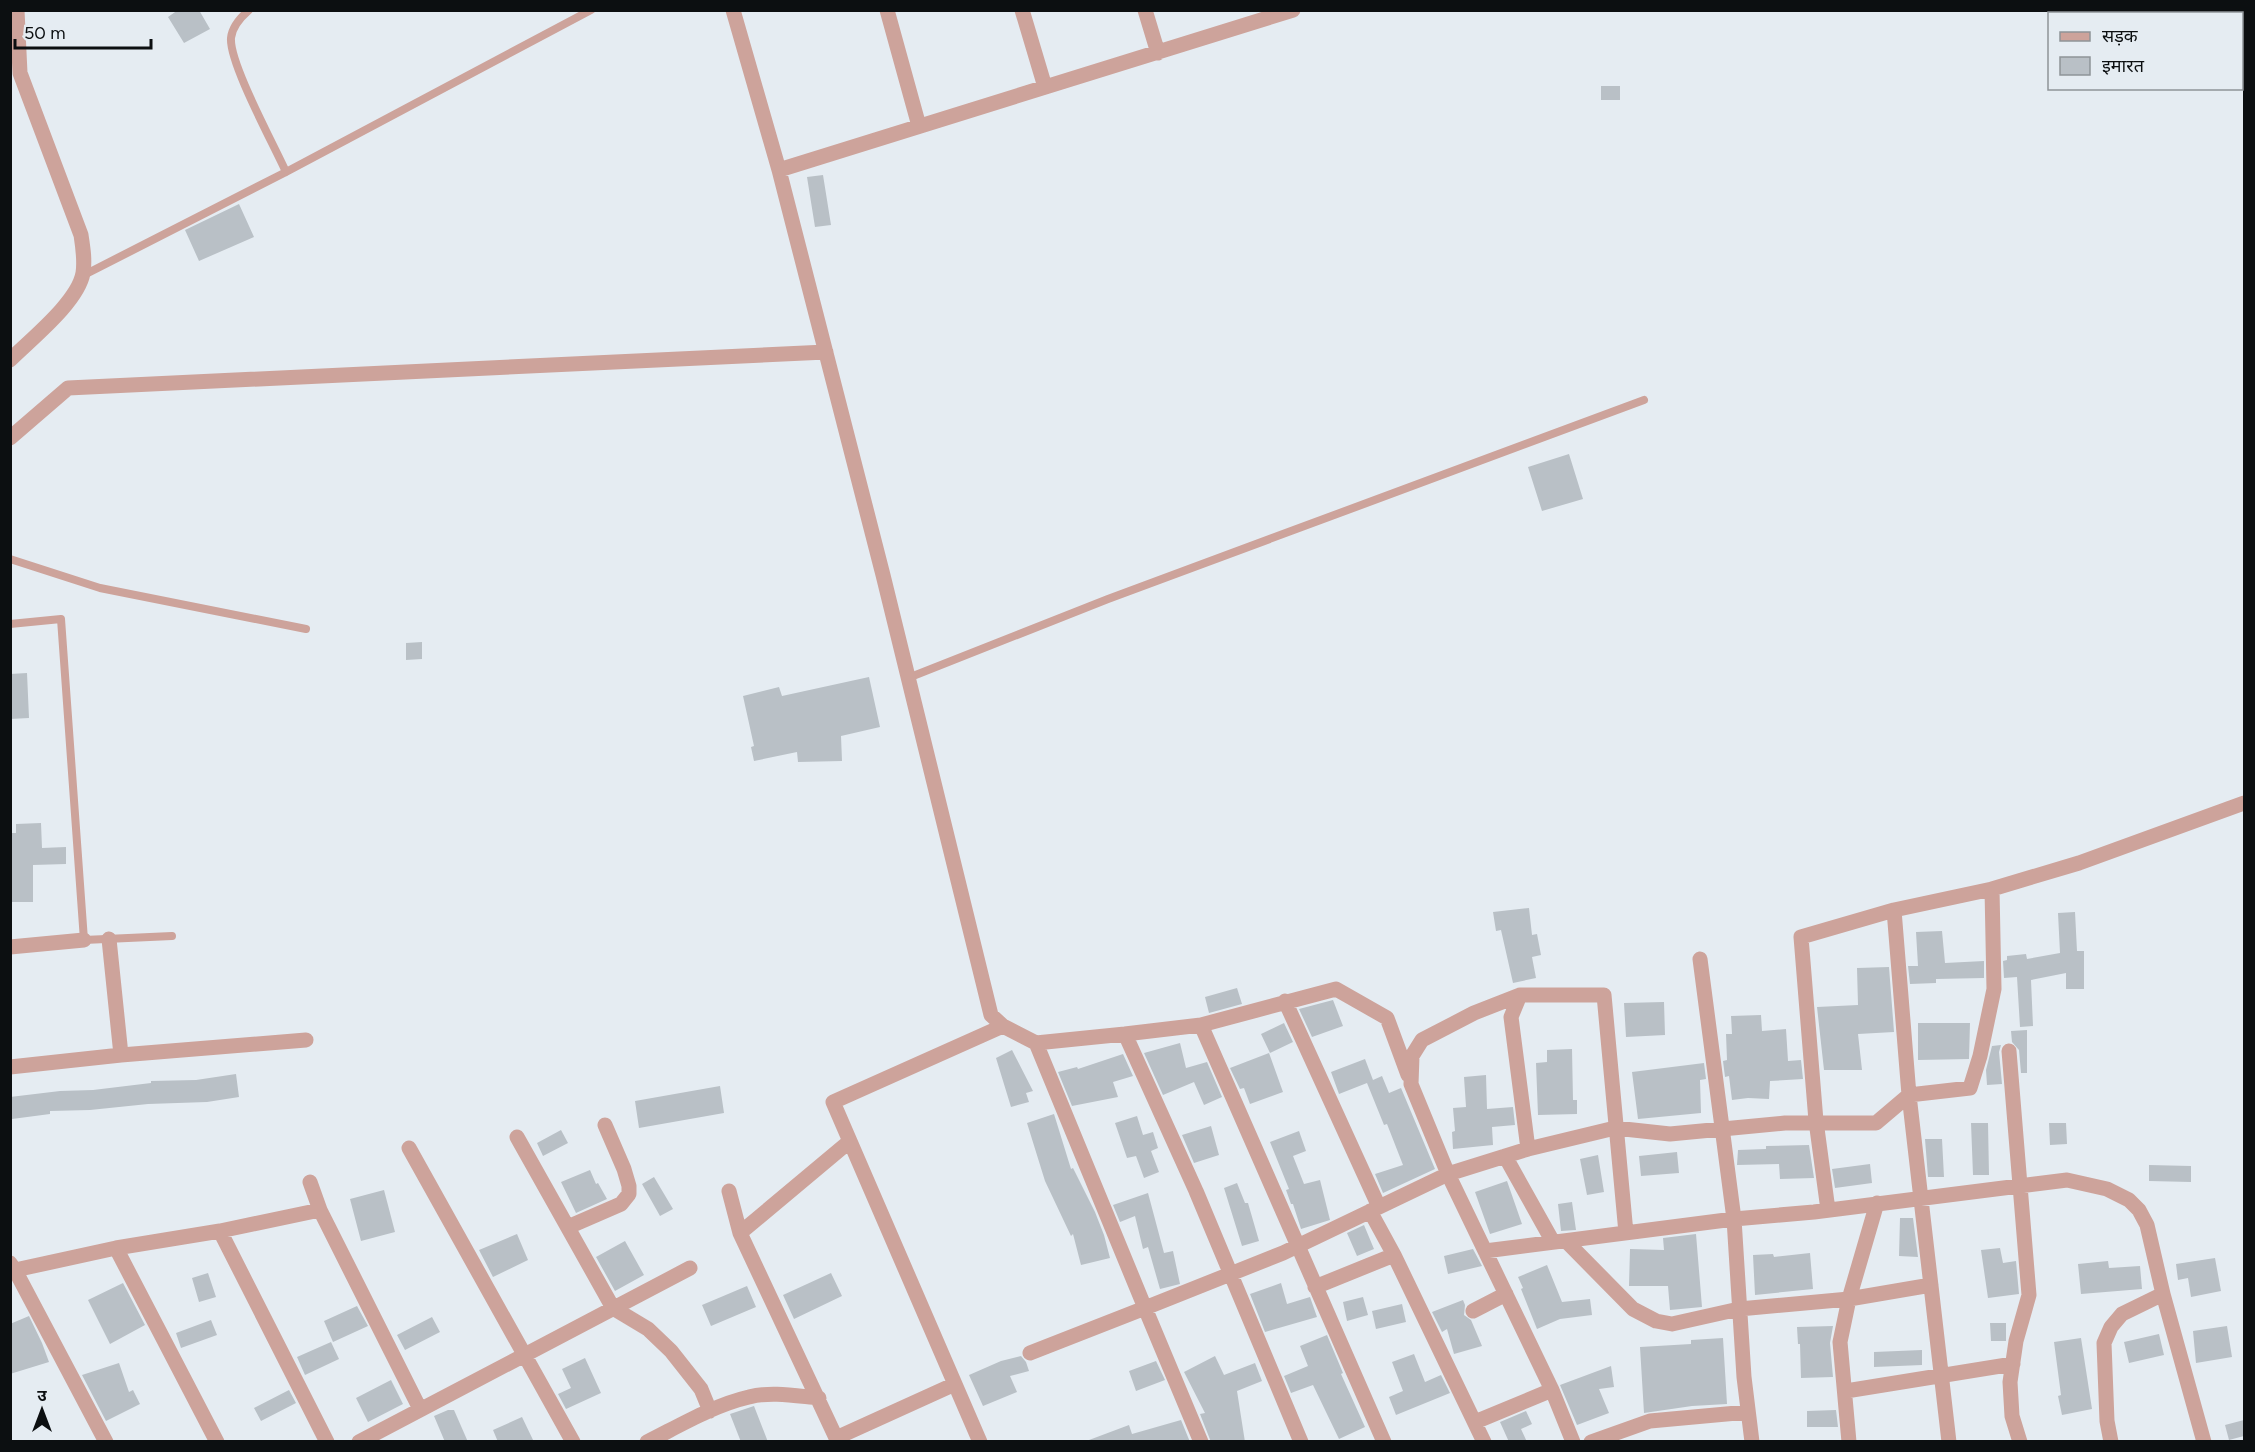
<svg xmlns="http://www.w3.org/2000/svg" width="2255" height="1452" font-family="Figtree,'Noto Sans Devanagari',sans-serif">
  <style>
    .building { fill: #b9c0c6 }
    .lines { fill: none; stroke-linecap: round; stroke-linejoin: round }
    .lane { stroke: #cda39b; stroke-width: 8 }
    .street { stroke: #cda39b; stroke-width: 15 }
  </style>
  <rect width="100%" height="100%" fill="#e5ecf2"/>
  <path class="building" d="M178,10H199L210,29L184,43L168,17Z
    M1601,86H1620V100H1601Z
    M823,175L831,225L815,227L807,177Z
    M239,204L254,237L199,261L185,230Z
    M1569,454L1583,499L1542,511L1528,467Z
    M422,642V659L406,660V643Z
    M27,673L29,718L10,719V674Z
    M869,677L880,727L841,736L842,761L798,762L797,752L754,761L751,747L754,746L743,696L779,687L782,696Z
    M41,823L42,848L66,847V864L33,865V902H10V833H16V824Z
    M1529,908L1532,935L1537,934L1541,955L1532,957L1536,978L1513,983L1501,930L1496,931L1493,912Z
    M2075,912L2077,951H2084V989H2066V973L2031,980L2033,1026L2020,1027L2017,977L2004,978L2003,961L2007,960V956L2026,954L2027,959L2060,953L2058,913Z
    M1942,931L1945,963L1984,961V978L1936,979V983L1910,984L1908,966H1918L1916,932Z
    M1889,967L1894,1032L1858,1034L1862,1070H1824L1817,1007L1858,1005L1857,968Z
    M1237,988L1242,1004L1209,1013L1205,997Z
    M1333,1000L1343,1026L1312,1037L1299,1009Z
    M1664,1002L1665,1035L1626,1037L1624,1003Z
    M1761,1015L1762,1031L1786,1029L1788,1061L1801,1060L1803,1079L1770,1081L1769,1099L1748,1098L1732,1100L1729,1076L1725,1077L1723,1061L1727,1060L1726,1034H1732L1731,1016Z
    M1284,1023L1293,1042L1270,1053L1261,1034Z
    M1918,1023H1970L1969,1059L1918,1060Z
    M2027,1030V1073H2021L2019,1050L2012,1042L2011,1031Z
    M1180,1043L1186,1068L1207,1062L1222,1097L1204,1105L1194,1082L1163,1095L1144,1053Z
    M2001,1045L1999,1052L2002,1084L1987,1085L1986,1070L1992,1046Z
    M1572,1049L1573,1100H1577V1114L1538,1115L1536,1063L1547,1062V1050Z
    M1012,1050L1033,1091L1026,1093L1029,1102L1011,1107L996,1058Z
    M1269,1053L1283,1092L1250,1104L1244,1088L1240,1089L1230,1068Z
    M1123,1054L1133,1076L1113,1082L1118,1097L1072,1106L1058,1072L1077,1067L1078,1069Z
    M1365,1059L1373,1080L1382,1076L1389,1093L1401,1088L1435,1169L1383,1193L1375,1174L1403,1165L1387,1124L1384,1125L1367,1083L1339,1094L1331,1072Z
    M1704,1063L1706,1079L1700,1080L1701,1113L1638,1119L1632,1072Z
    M236,1074L239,1097L207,1102L148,1104L90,1110L50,1111V1114L12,1119L10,1097L60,1091L93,1090L151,1083V1081L196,1080Z
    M1486,1075L1487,1109L1513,1107L1515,1125L1492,1127L1493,1145L1453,1149L1452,1132L1455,1131L1453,1108L1466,1107L1464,1077Z
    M720,1086L724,1113L639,1128L635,1101Z
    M1054,1114L1071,1169L1073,1168L1095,1212L1104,1235L1110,1258L1081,1265L1073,1234L1071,1236L1045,1181L1027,1123Z
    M1137,1116L1143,1135L1153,1132L1158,1148L1151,1151L1159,1172L1144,1178L1136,1156L1127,1158L1115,1123Z
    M1971,1123H1988L1989,1175H1973Z
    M2049,1123H2066L2067,1144L2050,1145Z
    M1211,1126L1219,1155L1194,1163L1182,1135Z
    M561,1130L568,1143L543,1156L537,1143Z
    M1299,1131L1306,1151L1293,1156L1304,1184L1320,1180L1330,1220L1301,1229L1293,1204H1291L1286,1190L1289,1189L1270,1142Z
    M1925,1139H1942L1944,1177H1928Z
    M1809,1145L1814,1178L1780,1179L1779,1164L1737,1165L1738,1150L1766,1149V1146Z
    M1677,1152L1679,1173L1641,1176L1639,1156Z
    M1598,1155L1604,1192L1587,1195L1580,1159Z
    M1870,1164L1872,1183L1835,1188L1832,1169Z
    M2149,1165L2191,1166V1182L2149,1181Z
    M590,1170L596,1184L598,1183L607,1199L576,1213L561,1182Z
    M654,1177L673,1209L660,1216L642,1184Z
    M1507,1181L1522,1224L1490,1234L1475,1192Z
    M1237,1183L1245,1203H1248L1259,1241L1242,1246L1224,1188Z
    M384,1190L395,1232L361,1241L350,1199Z
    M1148,1193L1164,1253L1173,1251L1180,1284L1160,1289L1148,1247L1143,1249L1135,1216L1120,1222L1113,1205Z
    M1572,1202L1576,1230L1561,1231L1558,1204Z
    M1900,1218H1913L1918,1257L1899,1256Z
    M1364,1225L1374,1249L1357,1256L1347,1233Z
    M517,1234L528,1260L493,1277L479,1250Z
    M1696,1234L1702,1307L1670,1310L1668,1286H1629L1630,1249L1664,1250L1663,1238Z
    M625,1241L644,1275L615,1291L596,1257Z
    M2000,1248L2003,1263L2016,1261L2019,1294L1988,1298L1981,1250Z
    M1473,1249L1482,1266L1448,1274L1444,1256Z
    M1810,1253L1813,1289L1755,1295L1753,1255L1773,1254L1774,1257Z
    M2215,1258L2221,1291L2191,1297L2188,1278L2178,1280L2176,1264Z
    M2108,1261L2109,1268L2140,1266L2142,1289L2081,1294L2078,1264Z
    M1547,1265L1562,1302L1590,1299L1592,1315L1560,1319L1537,1329L1521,1289L1523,1288L1518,1277Z
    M208,1273L216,1297L199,1302L192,1278Z
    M831,1273L842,1296L794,1319L783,1295Z
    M123,1283L145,1325L110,1344L88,1300Z
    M1281,1283L1287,1304L1310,1297L1317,1317L1265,1332L1250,1294Z
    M747,1286L756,1307L711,1326L702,1305Z
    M1363,1297L1368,1315L1347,1321L1343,1302Z
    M1463,1300L1465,1305L1464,1315L1471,1320L1482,1346L1454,1354L1447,1329L1442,1332L1432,1312Z
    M1402,1304L1406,1322L1376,1329L1372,1311Z
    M357,1306L368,1326L333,1342L324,1321Z
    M29,1316L42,1343L49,1362L10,1374V1324Z
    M432,1317L440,1332L405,1350L397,1335Z
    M211,1320L217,1335L181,1348L176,1333Z
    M1990,1323H2006V1341H1991Z
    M1833,1326L1830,1343L1833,1377L1801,1378L1800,1344H1798L1797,1327Z
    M2227,1326L2232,1357L2196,1363L2193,1331Z
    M2159,1334L2164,1355L2129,1363L2124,1342Z
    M1327,1335L1343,1373L1341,1374L1365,1427L1339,1439L1313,1385L1291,1393L1284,1376L1308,1366L1300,1346Z
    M1723,1338L1727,1404L1692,1406L1644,1413L1640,1347L1691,1344V1340Z
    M2081,1338L2092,1409L2062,1415L2058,1396L2061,1395L2054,1342Z
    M331,1342L339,1359L305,1375L297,1357Z
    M1922,1350V1365L1874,1367V1352Z
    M1414,1354L1425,1382L1441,1375L1450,1393L1396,1415L1389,1397L1403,1391L1392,1362Z
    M1021,1356L1026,1362L1029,1371L1010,1376L1017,1392L983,1406L969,1375L1001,1361Z
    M1215,1356L1224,1375L1255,1363L1262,1381L1237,1391L1245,1442H1211L1200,1414L1205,1413L1184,1372Z
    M585,1358L601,1393L566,1409L558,1394L571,1388L562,1369Z
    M1156,1361L1165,1380L1136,1391L1129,1371Z
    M119,1363L129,1392L133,1390L140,1404L106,1421L82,1375Z
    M1611,1366L1614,1387L1599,1389L1609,1413L1577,1425L1560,1385Z
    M391,1380L403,1404L368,1422L356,1398Z
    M289,1390L296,1403L261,1421L254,1408Z
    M754,1406L768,1442H741L730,1414Z
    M448,1410H454L468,1442H445L434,1416Z
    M1836,1410L1838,1427H1807V1411Z
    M1526,1411L1532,1424L1521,1429L1527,1442H1509L1500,1422Z
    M522,1417L534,1442H498L493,1430Z
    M1181,1420L1190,1442H1089V1440L1129,1425L1132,1434Z
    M2244,1420V1436L2229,1440L2225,1425Z"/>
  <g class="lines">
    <path class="lane" d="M249,10C241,17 232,27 231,38C229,63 274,145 286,172
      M84,275L286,172L591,10
      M10,559L100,588L306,629
      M10,624L61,619L84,940L172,936
      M908,678L1108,599L1644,400"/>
    <path class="street" d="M733,10L779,170L883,575L991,1015L1003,1026
      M887,10L919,126
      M1022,10L1045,87
      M1145,10L1158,53
      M779,170L1293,10
      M10,360C31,339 78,302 83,273C85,260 83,248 81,235L20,73L17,10
      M10,438L68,388L826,352
      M1894,910L1909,1095L1949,1442
      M10,947L84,940
      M1700,959L1734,1219L1814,1212L2067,1180L2107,1189L2129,1200L2139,1210L2147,1225L2163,1294L2204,1442
      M1285,1001L1379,1207
      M1201,1025L1384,1442
      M1125,1034L1201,1025L1336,989L1387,1018L1408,1075
      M1036,1043L1125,1034L1196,1191L1301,1442
      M2009,1051L2029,1295L2016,1341L2010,1382L2012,1416L2020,1442
      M121,1055L306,1040
      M10,1067L121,1055L109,939
      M517,1137L613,1308L648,1329L671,1351L701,1389L710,1411
      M409,1148L573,1442
      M1528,1149L1511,1017L1520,995H1604L1626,1233
      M1505,1156L1553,1242
      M310,1182L320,1210L420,1409
      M729,1191L740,1233L838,1442
      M1828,1210L1816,1121L1801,937L1894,910L1992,889
      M568,1227L621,1204L629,1194V1186L624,1169L605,1125
      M220,1231L327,1442
      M740,1233L850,1141
      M1566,1241L1633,1309L1656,1321L1672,1324L1739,1309L1849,1299L1931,1285
      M116,1248L217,1442
      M1485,1251L1734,1219L1744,1377L1752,1442
      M1394,1255L1484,1442
      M10,1263L15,1270L116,1248L220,1231L320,1210
      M15,1270L106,1442
      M1315,1287L1394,1255L1370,1211
      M1473,1311L1506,1294
      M1552,1390L1573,1442
      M1846,1391L2013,1364
      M1475,1422L1552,1390L1448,1174L1411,1084L1412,1056L1422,1040L1474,1013L1520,995
      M836,1438L955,1384
      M359,1442L690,1268
      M647,1442C679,1426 714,1405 749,1397C771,1391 797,1396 819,1398
      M980,1442L833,1102L1003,1026L1036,1043L1145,1308L1030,1353
      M1201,1442L1145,1308L1283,1253L1448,1174L1528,1149L1615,1128L1670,1134L1785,1123H1876L1909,1095L1970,1088L1980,1056L1994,989L1992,889L2079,863L2244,803
      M1591,1442L1650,1421L1748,1412
      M1849,1442L1840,1342L1849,1299L1877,1203
      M2111,1442L2107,1421L2104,1343L2111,1327L2122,1314L2163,1294"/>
  </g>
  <rect width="2255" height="1452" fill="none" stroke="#0c0f11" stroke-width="24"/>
  <rect x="2048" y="12" width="195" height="78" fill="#e5ecf2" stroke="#8e9498" stroke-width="1.5"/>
  <rect x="2060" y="32" width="30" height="9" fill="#cda39b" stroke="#8e9498" stroke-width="1.5"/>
  <text x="2102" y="42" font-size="18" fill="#0c0f11">सड़क</text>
  <rect x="2060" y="57" width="30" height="18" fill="#b9c0c6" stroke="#8e9498" stroke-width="1.5"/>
  <text x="2102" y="72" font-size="18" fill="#0c0f11">इमारत</text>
  <g transform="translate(42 1410)" stroke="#e5ecf2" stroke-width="4.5" paint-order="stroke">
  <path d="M0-4.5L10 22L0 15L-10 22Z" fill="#0c0f11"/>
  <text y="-9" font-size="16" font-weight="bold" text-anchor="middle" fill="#0c0f11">उ</text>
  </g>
  <path d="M15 39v9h136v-9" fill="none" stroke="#0c0f11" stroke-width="3"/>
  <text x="24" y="39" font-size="18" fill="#0c0f11" stroke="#e5ecf2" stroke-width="4.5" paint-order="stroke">50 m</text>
</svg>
